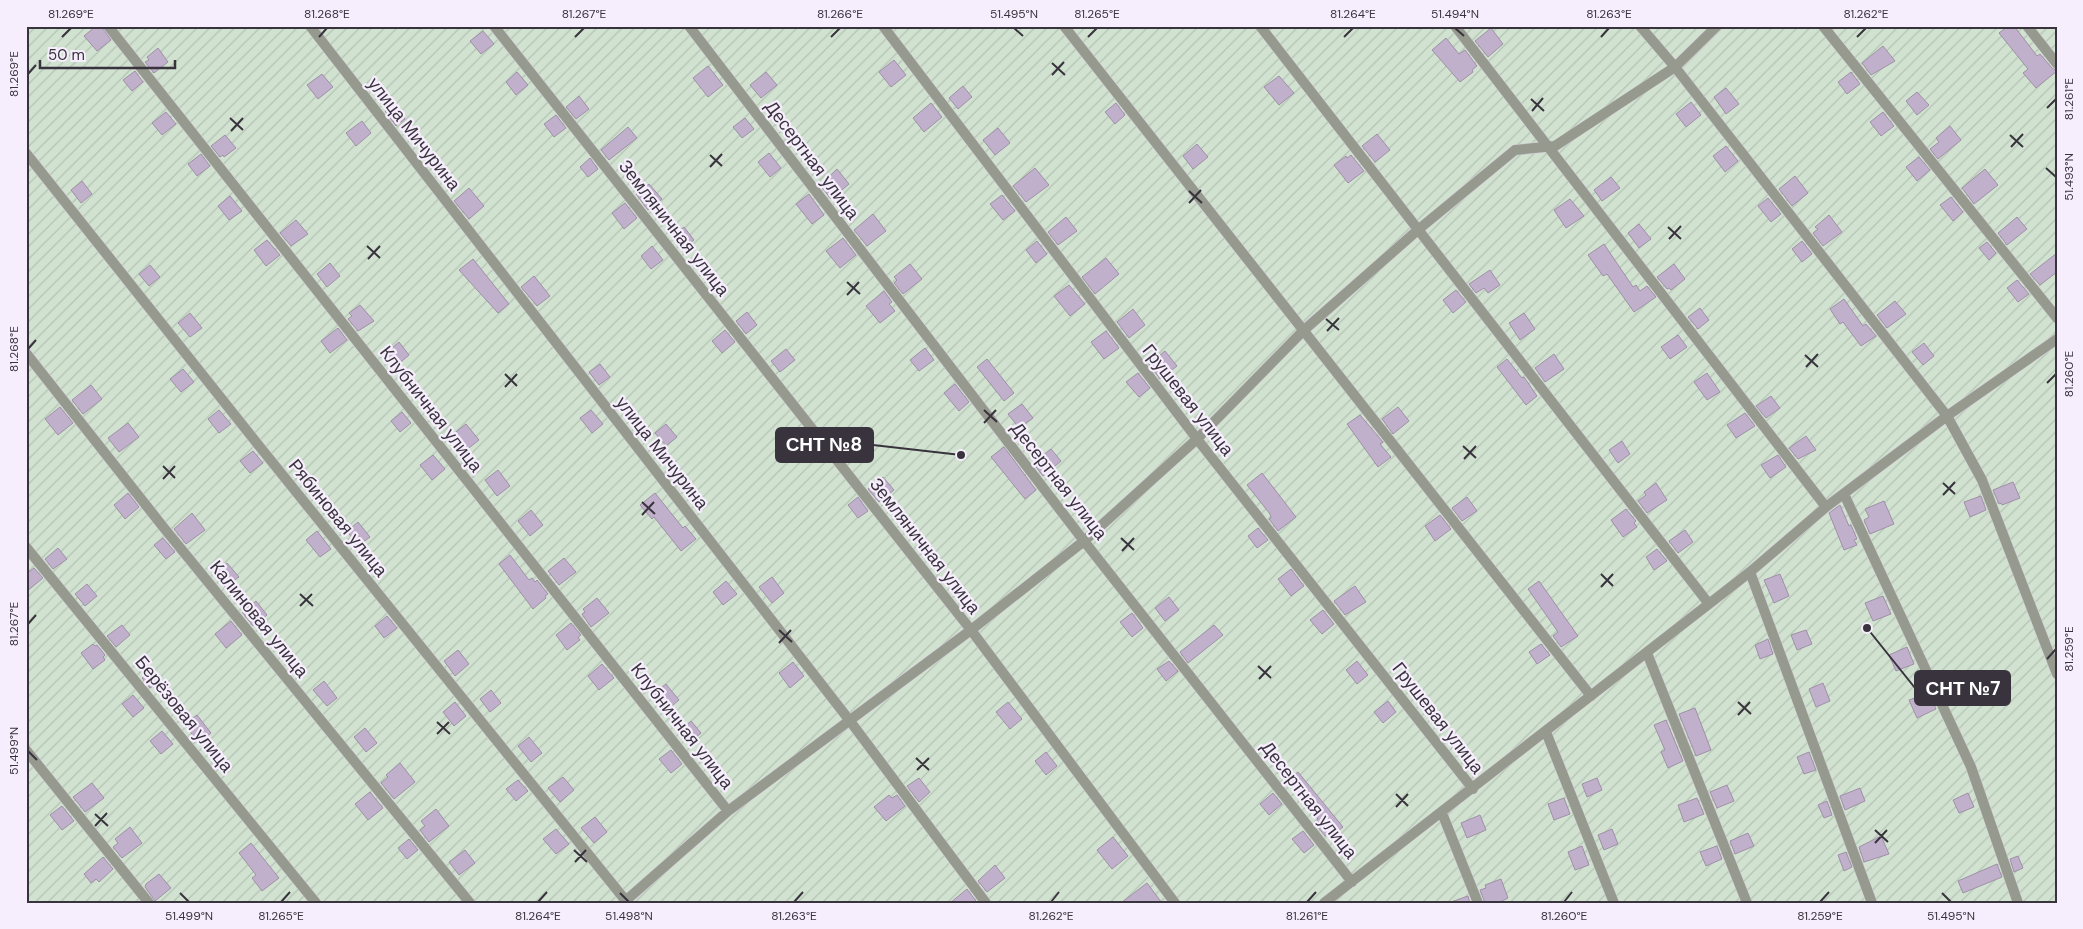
<svg xmlns="http://www.w3.org/2000/svg" width="2083" height="929" font-family="'DM Sans',sans-serif">
  <style>
    .garden { fill: url(#garden-furrows) }
    .building { fill: #c1b0cb; stroke: #9e90a6 }
    .lines { fill: none; stroke-linecap: round; stroke-linejoin: round }
    .street-casing { stroke: #d5ccda; stroke-width: 11 }
    .street { stroke: #95998e; stroke-width: 10 }
    .ticks { fill: none; stroke: #38333c; stroke-width: 2 }
    .labels { text-anchor: middle; stroke-width: 4.5; stroke-linejoin: round; paint-order: stroke }
    .street-label { font-size: 18px; fill: #38333c; stroke: #f7eefd }
    .leader { fill: none; stroke: #38333c; stroke-width: 2 }
    .callout-dot { fill: #38333c; stroke: #f7eefd; stroke-width: 2 }
    .callout { fill: #38333c; stroke: #38333c; stroke-width: 2 }
    .callout-label { font-size: 19px; text-anchor: middle; font-weight: bold; fill: #fff }
    .neatline { fill: none; stroke: #38333c; stroke-width: 2 }
    .ticks-label { font-size: 12px; text-anchor: middle; fill: #38333c }
  </style>
  <defs>
    <pattern id="garden-furrows" width="10" height="10" patternUnits="userSpaceOnUse" patternTransform="scale(1.25)"><rect width="10" height="10" fill="#d1e3d0"/><path d="M-1 1l2-2M0 10L10 0M9 11l2-2" fill="none" stroke="#b4c3b4"/></pattern>
  </defs>
  <rect width="100%" height="100%" fill="#f7eefd"/>
  <path class="garden" d="M26,26H2057V903H26Z"/>
  <path class="building" d="M96,26H101L111,40L97,51L84,36Z
    M2008,26H2014L2037,56L2040,54L2052,68L2057,71L2036,88L2023,73L2028,69L1999,33Z
    M1491,28L1503,44L1488,57L1475,41Z
    M483,31L494,44L481,54L470,41Z
    M1446,38L1459,54L1465,50L1477,66L1472,70L1473,72L1460,82L1432,50Z
    M1883,46L1895,61L1871,75L1862,63Z
    M158,48L168,62L154,73L145,62L149,60L147,57Z
    M894,60L906,75L891,87L879,72Z
    M708,66L723,85L708,97L693,78Z
    M135,71L143,82L132,91L123,80Z
    M517,72L528,85L516,95L506,82Z
    M766,72L777,85L761,98L750,85Z
    M1851,72L1860,84L1847,94L1838,82Z
    M322,74L333,87L318,99L307,85Z
    M1279,76L1294,93L1279,105L1264,87Z
    M963,86L972,97L958,109L949,98Z
    M1726,88L1739,104L1726,114L1714,97Z
    M1917,92L1929,105L1917,115L1906,101Z
    M579,96L589,109L576,119L566,107Z
    M1691,102L1701,115L1686,127L1676,114Z
    M931,103L942,117L924,132L913,118Z
    M1116,103L1125,115L1115,124L1105,112Z
    M394,105L405,119L396,126L385,111Z
    M166,112L176,124L162,135L152,123Z
    M1883,112L1894,126L1881,136L1870,122Z
    M556,115L566,128L554,137L544,124Z
    M745,118L754,129L742,138L733,127Z
    M362,121L371,133L356,146L346,133Z
    M1950,126L1961,140L1938,159L1930,149L1939,142L1936,138Z
    M628,127L637,138L609,160L601,150Z
    M998,128L1010,143L995,155L983,140Z
    M1377,134L1390,150L1375,162L1362,146Z
    M225,135L236,148L224,157L223,155L220,157L211,146Z
    M1197,144L1208,157L1193,169L1183,156Z
    M1726,146L1738,161L1725,172L1713,156Z
    M769,153L781,168L770,177L758,162Z
    M201,154L210,166L197,176L188,164Z
    M1351,155L1364,171L1348,183L1334,165L1346,156L1347,158Z
    M1919,157L1930,170L1917,181L1906,167Z
    M590,158L598,169L588,177L580,167Z
    M1035,168L1049,185L1026,202L1013,186Z
    M837,169L849,184L831,199L820,185Z
    M1985,169L1998,185L1974,204L1962,188Z
    M1795,176L1808,193L1792,206L1779,189Z
    M1611,177L1620,188L1602,201L1594,190Z
    M82,181L92,194L81,203L71,190Z
    M649,184L662,199L648,210L636,194Z
    M469,188L484,206L469,219L454,201Z
    M809,194L824,215L812,224L796,204Z
    M1002,195L1015,211L1003,220L990,204Z
    M230,196L242,211L229,220L218,206Z
    M1951,197L1963,212L1953,221L1940,205Z
    M1768,198L1781,214L1771,222L1758,206Z
    M1570,199L1584,216L1566,228L1554,210Z
    M625,203L637,218L624,229L612,213Z
    M873,214L886,231L867,246L854,230Z
    M1829,215L1842,232L1823,246L1813,233L1818,229L1815,227Z
    M1066,217L1077,231L1058,245L1048,232Z
    M2017,217L2027,229L2007,245L1998,233Z
    M296,220L308,234L291,246L280,233Z
    M1639,224L1651,239L1639,248L1628,233Z
    M684,227L694,240L683,249L673,236Z
    M843,238L856,255L840,268L826,251Z
    M267,240L280,255L266,266L254,250Z
    M1037,241L1047,254L1036,263L1026,250Z
    M1802,241L1812,254L1802,262L1792,249Z
    M1987,242L1996,253L1989,260L1979,248Z
    M1604,244L1633,287L1636,285L1640,291L1647,286L1656,297L1634,312L1607,274L1603,276L1588,255Z
    M652,246L663,260L651,269L641,256Z
    M2057,253V272L2040,285L2030,274Z
    M1106,258L1119,274L1095,294L1082,277Z
    M473,259L509,304L498,313L459,270Z
    M330,263L340,276L327,287L317,274Z
    M910,264L922,279L903,294L894,283L897,280L894,277Z
    M1674,264L1685,279L1671,290L1669,288L1667,289L1657,277Z
    M150,265L160,277L149,286L139,274Z
    M1490,270L1500,285L1488,293L1484,288L1476,293L1469,284Z
    M534,276L550,296L537,306L521,287Z
    M2017,280L2029,294L2018,302L2007,288Z
    M1069,285L1085,304L1070,316L1054,296Z
    M1456,290L1466,302L1453,313L1443,300Z
    M884,291L892,302L889,304L895,311L880,323L866,306Z
    M1844,299L1863,326L1866,324L1876,336L1861,346L1843,322L1840,324L1830,309Z
    M1895,301L1906,314L1887,328L1877,315Z
    M360,305L374,321L358,331L348,319L352,316L349,313Z
    M1700,308L1709,320L1698,329L1688,317Z
    M1133,309L1145,325L1129,338L1117,322Z
    M747,312L757,325L746,334L736,321Z
    M190,313L202,328L190,337L178,323Z
    M1524,313L1535,329L1520,340L1509,323Z
    M338,328L347,340L330,353L321,341Z
    M725,330L735,342L722,353L712,341Z
    M1106,331L1119,348L1104,359L1091,342Z
    M1678,335L1687,347L1670,359L1661,347Z
    M399,342L409,355L396,366L386,353Z
    M1924,343L1934,356L1923,365L1912,352Z
    M925,348L934,360L919,371L910,360Z
    M786,349L795,360L780,372L771,361Z
    M1165,351L1177,366L1160,379L1149,364Z
    M1554,354L1564,369L1545,382L1535,368Z
    M987,359L1014,393L1004,401L977,367Z
    M1507,359L1522,378L1524,377L1537,396L1526,405L1497,367Z
    M600,364L610,377L599,385L589,372Z
    M183,369L194,382L181,392L170,379Z
    M1138,373L1150,388L1139,397L1126,382Z
    M1707,373L1720,392L1707,400L1694,382Z
    M955,384L969,402L959,411L944,393Z
    M91,385L102,399L83,414L72,400Z
    M1771,396L1780,408L1766,418L1756,406Z
    M1022,404L1033,418L1019,428L1008,414Z
    M60,407L73,423L58,435L45,419Z
    M1398,407L1409,421L1393,434L1382,419Z
    M219,410L231,424L219,433L208,419Z
    M591,410L603,424L592,433L580,418Z
    M402,412L411,423L400,432L391,421Z
    M1745,413L1755,426L1736,438L1727,425Z
    M1360,415L1383,442L1380,444L1391,457L1378,467L1347,424Z
    M128,423L139,437L119,452L108,438Z
    M466,424L479,440L465,451L452,435Z
    M666,424L677,437L666,446L655,433Z
    M1806,436L1816,450L1798,459L1789,448Z
    M1622,441L1630,454L1618,463L1609,450Z
    M1004,447L1036,490L1025,499L991,457Z
    M1051,449L1061,461L1043,476L1033,463Z
    M253,451L263,463L250,473L240,461Z
    M433,455L445,469L432,480L420,465Z
    M1778,455L1786,467L1770,478L1761,465Z
    M498,470L510,486L497,496L485,480Z
    M1262,473L1296,517L1278,531L1269,519L1271,518L1270,514L1247,485Z
    M883,477L894,490L879,502L868,489Z
    M2013,482L2020,498L2002,505L2001,503L1999,504L1993,490Z
    M1656,483L1667,500L1647,513L1638,501L1646,495L1644,492Z
    M128,493L139,507L125,519L114,505Z
    M655,493L683,528L685,526L696,539L681,551L654,517L652,519L640,505Z
    M1981,496L1986,510L1970,517L1964,502Z
    M858,497L868,511L858,518L848,505Z
    M1467,497L1477,511L1462,521L1452,508Z
    M1884,501L1894,524L1870,534L1864,520L1869,517L1865,509Z
    M1840,505L1849,526L1851,525L1857,539L1854,540L1857,545L1844,550L1829,513Z
    M1626,509L1636,521L1634,523L1637,527L1623,537L1611,520Z
    M531,510L543,525L530,536L518,521Z
    M192,513L205,530L186,544L174,529Z
    M1440,515L1451,529L1435,541L1425,526Z
    M358,522L370,537L358,546L347,531Z
    M1258,528L1268,540L1257,548L1248,536Z
    M1685,530L1693,542L1678,553L1669,541Z
    M317,531L331,549L320,557L306,540Z
    M163,538L175,552L166,559L154,545Z
    M58,548L67,559L53,569L45,559Z
    M1657,549L1667,561L1654,570L1646,557Z
    M510,555L529,580L532,578L535,582L537,580L548,594L545,596L546,598L533,609L499,564Z
    M564,558L576,572L559,585L548,571Z
    M227,563L239,577L225,587L214,573Z
    M34,568L43,578L26,592V574Z
    M1291,569L1304,586L1291,596L1278,579Z
    M1780,574L1789,596L1774,603L1764,580Z
    M772,577L784,593L772,603L759,587Z
    M726,581L737,594L723,605L713,592Z
    M1539,581L1578,636L1561,647L1553,636L1558,632L1528,589Z
    M87,584L97,596L85,606L75,594Z
    M1355,586L1366,602L1345,615L1334,601Z
    M1883,596L1891,614L1873,621L1865,603Z
    M1169,597L1179,610L1165,621L1155,608Z
    M597,598L609,613L591,627L582,614L585,612L583,609Z
    M256,601L267,615L253,626L242,612Z
    M1323,610L1334,624L1322,634L1310,620Z
    M1132,613L1143,628L1132,637L1120,622Z
    M387,616L397,628L384,638L375,626Z
    M231,621L242,635L226,648L215,634Z
    M571,623L581,635L578,637L580,640L567,650L556,635Z
    M122,625L130,635L116,647L107,636Z
    M1214,625L1223,635L1188,663L1180,652Z
    M1806,630L1812,644L1797,650L1791,635Z
    M1768,639L1773,654L1760,659L1755,645Z
    M93,644L95,646L97,645L105,655L103,657L105,660L93,669L81,653Z
    M1541,644L1550,655L1537,664L1529,652Z
    M1907,647L1914,664L1896,671L1889,655Z
    M458,650L469,664L455,676L444,661Z
    M1169,661L1178,671L1166,681L1157,669Z
    M1357,661L1368,675L1357,684L1346,670Z
    M793,662L804,676L790,688L779,673Z
    M602,664L614,678L599,690L588,676Z
    M152,669L161,680L150,688L142,678Z
    M324,681L337,698L327,706L313,690Z
    M1823,683L1830,701L1816,707L1809,689Z
    M666,684L679,700L667,710L654,693Z
    M491,690L501,703L490,712L480,699Z
    M1929,693L1936,709L1917,718L1909,700Z
    M133,695L144,708L133,717L122,704Z
    M1388,701L1396,712L1383,723L1374,712Z
    M455,702L466,716L454,726L443,712Z
    M1008,702L1022,719L1010,729L996,712Z
    M1695,708L1711,750L1696,756L1679,714Z
    M197,715L211,733L199,743L184,724Z
    M1666,720L1683,761L1668,768L1661,752L1665,750L1654,725Z
    M691,721L701,733L689,743L680,731Z
    M365,728L377,743L366,752L354,737Z
    M162,731L173,744L161,754L150,741Z
    M529,737L542,753L531,762L518,746Z
    M671,750L682,764L671,773L659,759Z
    M1046,752L1057,766L1046,775L1035,761Z
    M1809,752L1816,770L1804,774L1797,757Z
    M400,763L415,782L394,799L381,783L388,777L386,775Z
    M1298,772L1343,827L1332,836L1329,833L1325,836L1314,822L1318,819L1288,780Z
    M563,777L574,790L560,802L548,788Z
    M919,778L930,792L919,802L907,786Z
    M1597,778L1602,790L1587,797L1582,784Z
    M518,780L528,791L516,801L506,789Z
    M92,783L104,798L85,812L73,797Z
    M1727,785L1734,801L1717,808L1710,792Z
    M1860,788L1865,801L1845,810L1840,796Z
    M370,792L383,808L368,820L355,804Z
    M1273,793L1282,804L1269,815L1260,804Z
    M1968,793L1974,807L1959,813L1953,800Z
    M889,795L892,798L897,795L905,806L886,821L874,807Z
    M1564,798L1570,814L1554,820L1548,804Z
    M1697,798L1704,814L1684,822L1678,805Z
    M1827,801L1832,815L1824,818L1818,805Z
    M62,806L74,821L62,830L50,815Z
    M436,809L449,826L429,842L420,830L425,826L421,821Z
    M1480,815L1486,830L1467,838L1461,823Z
    M595,817L607,832L594,843L581,828Z
    M130,827L142,843L122,858L113,847L118,843L115,839Z
    M556,829L569,844L556,854L543,839Z
    M1612,829L1618,844L1604,850L1598,835Z
    M1303,831L1314,845L1304,853L1292,839Z
    M1748,833L1754,846L1735,854L1730,841Z
    M1881,836L1889,854L1864,862L1859,847Z
    M1113,837L1128,856L1112,869L1097,850Z
    M409,839L418,850L407,859L398,848Z
    M251,843L279,878L262,891L252,878L256,875L239,853Z
    M1582,846L1589,865L1575,870L1568,852Z
    M1717,846L1722,859L1706,866L1700,852Z
    M465,850L475,863L459,875L449,862Z
    M1846,852L1852,867L1844,871L1838,855Z
    M2018,856L2023,868L2014,872L2010,859Z
    M103,857L113,869L99,882L96,879L91,883L84,874Z
    M1997,864L2002,877L1963,893L1958,881Z
    M995,865L1005,878L987,892L978,881Z
    M159,874L171,888L155,901L145,887L146,884Z
    M1501,879L1508,898L1498,903H1485L1480,890L1486,888L1485,885Z
    M1147,883L1162,903H1121Z
    M967,889L976,901L973,903H950Z
    M1468,896L1470,903H1451V902Z"/>
  <g class="lines">
    <g class="street-casing">
      <path id="street" d="M108,26L728,811
        M310,26L850,721L986,903
        M494,26L971,630L1175,903
        M689,26L1084,541L1352,882
        M883,26L1197,439L1473,789
        M1064,26L1591,696
        M1260,26L1709,604
        M1455,26L1826,507
        M1640,26L1675,67L1947,416L1982,480L2057,674
        M1823,26L2057,318
        M2027,26L2057,64
        M26,153L260,447L626,901
        M26,353L164,528L470,903
        M1844,494L1971,767L2018,903
        M26,547L316,903
        M1750,572L1872,903
        M1647,653L1747,903
        M1546,732L1614,903
        M26,750L149,903
        M1442,813L1478,903
        M623,903L728,811L971,630L1084,541L1197,439L1303,331L1419,229L1515,150L1555,146L1675,67L1717,26
        M1324,903L1750,572L1826,507L1947,416L2057,339"/>
    </g>
    <use href="#street" class="street"/>
  </g>
  <path class="ticks" d="M1014,28L1023,36M1455,28L1464,36M62,37L71,28M319,37L327,28M575,37L584,28M831,37L840,28M1088,37L1097,28M1344,37L1353,28M1601,37L1609,28M1857,37L1866,28M1052,63L1065,75M28,74L36,65M1052,75L1064,62M1531,99L1544,111M2047,108L2056,99M1532,111L1543,98M230,118L243,130M231,131L243,118M2010,135L2023,147M2011,147L2023,134M710,155L722,166M710,167L722,154M2046,168L2056,177M1189,191L1202,203M1189,203L1201,190M1668,227L1681,239M1669,239L1681,226M367,246L380,258M368,259L380,246M847,282L860,294M847,295L859,282M1326,319L1339,330M1327,331L1339,318M28,349L36,340M1805,355L1818,367M1806,367L1818,354M505,374L517,386M2047,383L2056,374M505,387L517,374M984,410L997,422M984,423L996,410M1463,446L1476,458M1464,459L1476,446M163,466L175,478M163,479L175,466M1943,483L1955,494M1943,495L1955,482M642,502L655,514M642,515L654,502M1121,538L1134,550M1122,551L1134,538M1601,574L1613,586M1601,587L1613,574M300,594L313,606M300,606L312,594M28,624L36,615M779,630L792,642M779,643L791,630M2047,659L2056,649M1258,666L1271,678M1259,679L1271,666M1738,702L1751,714M1738,715L1750,702M437,722L450,734M437,734L449,722M28,751L37,760M916,758L929,770M917,770L929,758M1396,794L1408,806M1396,807L1408,794M95,814L108,826M95,826L107,813M1875,830L1888,842M1875,843L1887,830M574,850L587,862M575,862L586,850M180,893L189,902M620,893L629,902M1942,893L1951,902M281,902L290,892M538,902L547,892M794,902L803,892M1051,902L1059,892M1307,902L1316,892M1564,902L1572,892M1820,902L1829,892"/>
  <g class="labels">
    <g class="street-label">
      <text transform="translate(414 134) rotate(52)" y="6">улица Мичурина</text>
      <text transform="translate(812 160) rotate(53)" y="6">Десертная улица</text>
      <text transform="translate(674 228) rotate(52)" y="6">Земляничная улица</text>
      <text transform="translate(1188 400) rotate(52)" y="6">Грушевая улица</text>
      <text transform="translate(431 409) rotate(52)" y="6">Клубничная улица</text>
      <text transform="translate(662 453) rotate(52)" y="6">улица Мичурина</text>
      <text transform="translate(1059 481) rotate(52)" y="6">Десертная улица</text>
      <text transform="translate(338 518) rotate(51)" y="6">Рябиновая улица</text>
      <text transform="translate(925 546) rotate(52)" y="6">Земляничная улица</text>
      <text transform="translate(259 619) rotate(51)" y="6">Калиновая улица</text>
      <text transform="translate(184 714) rotate(51)" y="6">Берёзовая улица</text>
      <text transform="translate(1438 718) rotate(52)" y="6">Грушевая улица</text>
      <text transform="translate(682 726) rotate(52)" y="6">Клубничная улица</text>
      <text transform="translate(1309 800) rotate(52)" y="6">Десертная улица</text>
    </g>
  </g>
  <path class="leader" d="M961 455L873 445M1867 628L1915 688"/>
  <g class="callout-dot">
    <circle cx="961" cy="455" r="5"/>
    <circle cx="1867" cy="628" r="5"/>
  </g>
  <g class="callout">
    <rect x="776" y="428" width="97" height="34" rx="5"/>
    <rect x="1915" y="671" width="95" height="34" rx="5"/>
  </g>
  <g class="callout-label">
    <text x="824" y="451">СНТ №8</text>
    <text x="1963" y="695">СНТ №7</text>
  </g>
  <rect width="2083" height="929" fill="none" stroke="#f7eefd" stroke-width="55"/>
  <path d="M40 60v8h135v-8" fill="none" stroke="#38333c" stroke-width="2.5"/>
  <text x="48" y="60" font-size="15" fill="#38333c" stroke="#f7eefd" stroke-width="4" paint-order="stroke">50 m</text>
  <rect x="28" y="28" width="2028" height="874" class="neatline"/>
  <g class="ticks-label">
    <text x="71" y="18">81.269°E</text>
    <text x="327" y="18">81.268°E</text>
    <text x="584" y="18">81.267°E</text>
    <text x="840" y="18">81.266°E</text>
    <text x="1014" y="18">51.495°N</text>
    <text x="1097" y="18">81.265°E</text>
    <text x="1353" y="18">81.264°E</text>
    <text x="1455" y="18">51.494°N</text>
    <text x="1609" y="18">81.263°E</text>
    <text x="1866" y="18">81.262°E</text>
    <text transform="translate(14 74) rotate(-90)" y="4">81.269°E</text>
    <text transform="translate(2069 99) rotate(-90)" y="4">81.261°E</text>
    <text transform="translate(2069 177) rotate(-90)" y="4">51.493°N</text>
    <text transform="translate(14 349) rotate(-90)" y="4">81.268°E</text>
    <text transform="translate(2069 374) rotate(-90)" y="4">81.260°E</text>
    <text transform="translate(14 624) rotate(-90)" y="4">81.267°E</text>
    <text transform="translate(2069 649) rotate(-90)" y="4">81.259°E</text>
    <text transform="translate(14 751) rotate(-90)" y="4">51.499°N</text>
    <text x="189" y="920">51.499°N</text>
    <text x="281" y="920">81.265°E</text>
    <text x="538" y="920">81.264°E</text>
    <text x="629" y="920">51.498°N</text>
    <text x="794" y="920">81.263°E</text>
    <text x="1051" y="920">81.262°E</text>
    <text x="1307" y="920">81.261°E</text>
    <text x="1564" y="920">81.260°E</text>
    <text x="1820" y="920">81.259°E</text>
    <text x="1951" y="920">51.495°N</text>
  </g>
</svg>
